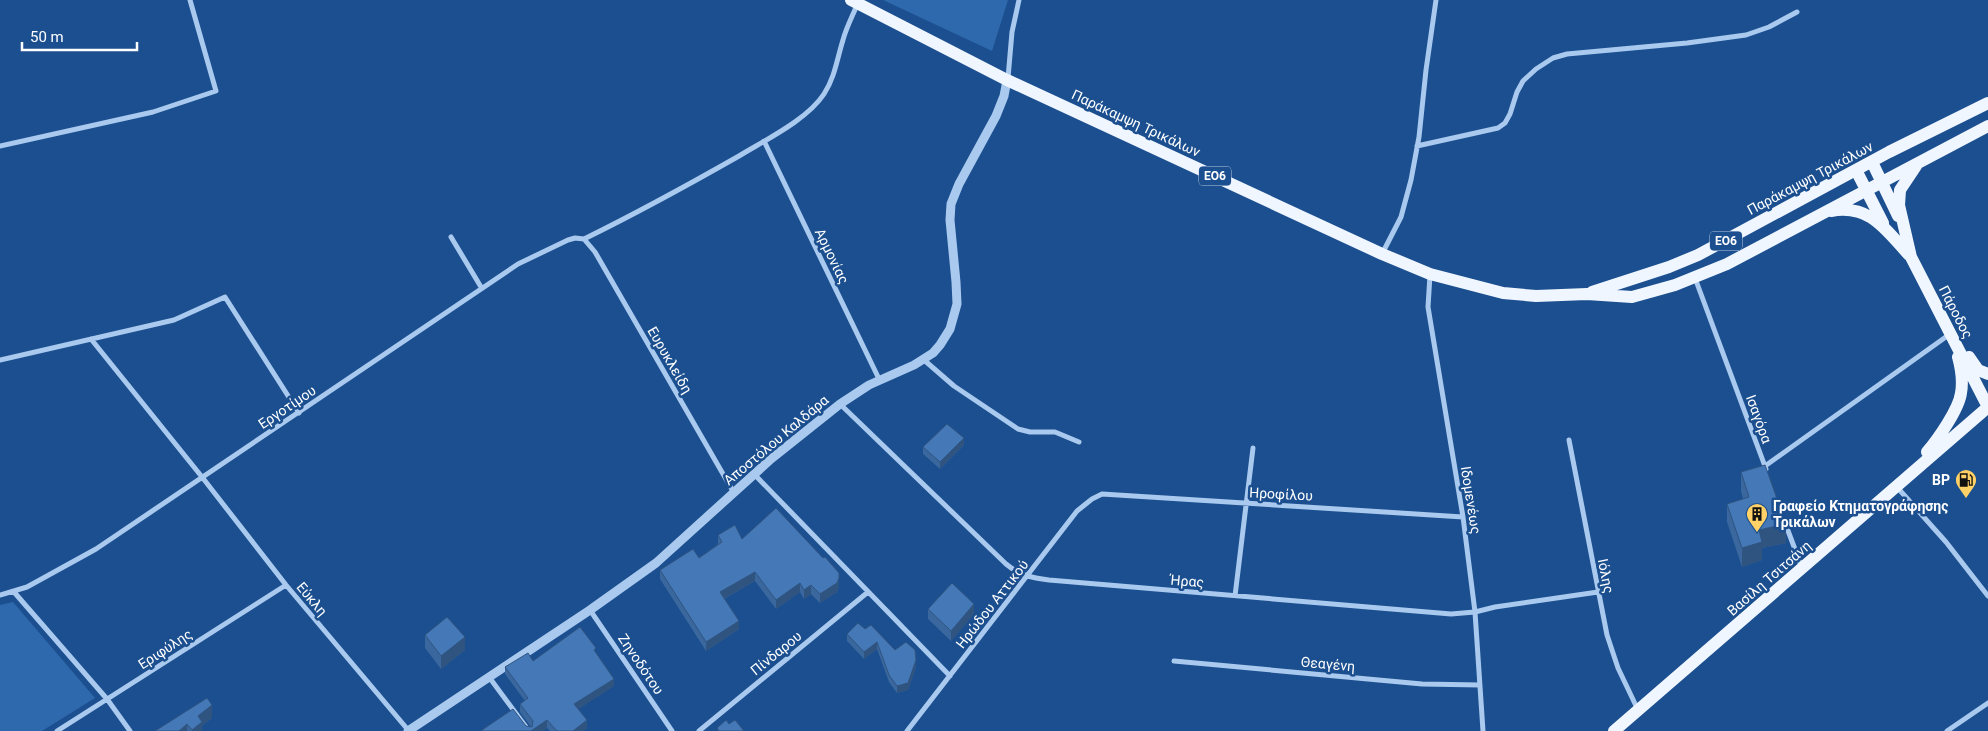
<svg xmlns="http://www.w3.org/2000/svg" width="1988" height="731" font-family="Roboto,sans-serif">
  <style>
    .green { fill: #2e69ad }
    .lines { fill: none; stroke-linecap: round; stroke-linejoin: round }
    .minor { stroke: #a9c9ee; stroke-width: 5 }
    .tertiary { stroke: #a9c9ee; stroke-width: 9 }
    .primary { stroke: #f0f6ff; stroke-width: 12 }
    .wall { fill: #3a679d }
    .shaded-wall { fill: #305480 }
    .building { fill: #4478b7; stroke: #305480 }
    .labels { text-anchor: middle; stroke-width: 5; stroke-linejoin: round; paint-order: stroke }
    .shield { fill: #1b4f8f; stroke: #bbcadd; stroke-width: 1 }
    .shield-label { font-size: 12px; font-weight: bold; fill: #fff }
    .street-label { font-size: 14px; fill: #fff; stroke: #1b4f8f }
    .poi-label { font-size: 14px; font-weight: bold; fill: #fff; stroke: #1b4f8f; text-anchor: end }
  </style>
  <rect width="100%" height="100%" fill="#1b4f8f"/>
  <path class="green" d="M883,0H1008L992,51Z
    M13,602L95,698L42,731H0V605Z"/>
  <g class="lines">
    <path class="minor" d="M1008,78L1012,32L1019,0
      M764,141L880,381
      M0,146L153,112L216,91L190,0
      M1417,146L1498,128L1505,123L1510,114L1517,92L1523,81L1536,69L1553,58L1567,54L1687,43L1746,35L1769,27L1797,12
      M451,237L481,287
      M584,239C637,213 688,185 739,156C765,140 807,120 824,94C835,77 837,59 843,40C846,28 852,17 857,5
      M584,239L595,252L734,493
      M1382,254L1401,217L1411,180L1419,137L1426,70L1436,0
      M1430,275L1428,307L1463,517L1475,612L1483,731
      M1695,278L1766,469
      M91,339L202,477L286,585L409,731
      M0,360L174,320L225,297L299,413
      M924,360L954,386L1018,429L1030,432H1055L1079,442
      M840,404L1006,564C1019,575 1032,578 1049,580L1451,614L1475,612L1495,607L1598,592
      M1569,440L1607,635L1618,668L1638,710
      M1765,466L1950,334
      M754,474L950,676
      M1896,486L1946,542L1988,596
      M1784,520L1802,568
      M14,592L107,699L130,731
      M0,595L27,587L96,549L518,264L568,240L575,238L584,239
      M1235,596L1253,448
      M590,610L672,731
      M1174,661L1422,684L1480,685
      M489,677L529,731
      M57,731L286,585
      M699,731L868,592
      M907,731L1077,511L1092,499L1102,494L1463,517
      M1947,731L1988,703"/>
    <path class="tertiary" d="M408,731L590,610L656,563L771,459L840,404L869,385L914,365L933,353L940,345L950,329L957,304L956,282L950,220L951,204L959,184L996,116L1004,96L1007,80"/>
    <path class="primary" d="M851,0L1007,80L1382,254L1430,274L1503,293L1536,296L1587,294L1632,297L1675,285L1727,264L1988,126
      M1872,162L1898,216
      M1916,166L1900,190L1899,205L1911,257L1988,407
      M1856,170L1883,223
      M1831,211C1870,204 1885,229 1909,255
      M1592,292L1669,267L1698,255L1889,152L1988,103
      M1969,357L1978,370L1988,374
      M1927,452C1938,439 1959,409 1961,393C1963,382 1961,368 1958,357
      M1614,731L1988,407"/>
  </g>
  <path class="wall" d="M964,445L940,469L923,454V447Z
    M1741,472L1786,543L1762,548V560L1742,567L1727,522V504L1743,499L1741,491Z
    M718,535L742,539L823,558L839,573V587L837,592L820,603L811,594L804,599L800,592L776,609L755,581L724,599L739,629L706,651L660,579V570L699,558L718,544Z
    M928,609L974,614L951,641L928,619Z
    M865,629L895,650L916,667L908,690L897,693L889,682L877,649L864,659L847,641V634Z
    M425,635L465,650L441,669L425,648Z
    M596,653L614,686L578,709L587,728L583,731H550L547,728L542,731H482V730L526,726L531,727L520,712V704L525,701L505,674V667L533,661Z
    M212,718L202,726V731H155Z"/>
  <path class="shaded-wall" d="M964,438V445L940,469V462Z
    M1786,524V543L1762,548V560L1742,567V548L1759,530Z
    M755,572V581L720,601V592Z
    M839,578V587L837,592L820,603V594Z
    M800,583V592L776,609V600Z
    M811,585V594L804,599V590Z
    M974,604V614L951,641V631Z
    M739,621V629L706,651V642Z
    M465,637V650L441,669V656Z
    M877,642V649L864,659V652Z
    M916,660V667L908,690L897,693V686Z
    M614,679V686L574,712V704Z
    M212,705V718L202,726V731H192L198,716Z
    M547,720V728L542,731H531Z
    M587,720V728L583,731H573Z
    M187,724V731H179Z"/>
  <path class="building" d="M947,424L964,438L940,462L923,447Z
    M1765,465L1786,524L1759,530L1762,542L1742,548L1727,504L1749,497L1741,472Z
    M776,508L823,558L825,557L839,573V578L837,583L820,594L811,585L804,590L800,583L776,600L755,572L720,592L739,621L706,642L660,570L693,549L699,558L722,542L718,535L735,525L742,539Z
    M952,583L974,604L951,631L928,609Z
    M447,617L465,637L441,656L425,635Z
    M858,623L865,629L871,625L895,650L906,642L915,650L916,660L908,683L897,686L889,675L877,642L864,652L847,634Z
    M580,627L596,648L594,650L614,679L574,704L587,720L573,731H557L547,720L531,731H482V730L513,709L526,726L532,727L533,721L520,704L528,698L505,667L528,653L533,661Z
    M207,698L212,705L198,716L202,722L192,730L187,724L179,731H155Z
    M726,720L729,724L735,720L744,731H719L717,728Z"/>
  <defs>
    <g id="fuel-pin" transform="scale(1.125)"><path d="M0 17L-7.5 6A9.5 9.5 0 1 1 7.5 6Z" fill="#ffd166" stroke="#1b4f8f"/><path d="M-5.5-6h7V0h2V4h1.3V-2.5L3-4.5l.8-.8L6-3V5H2.5V1h-1V6h-7ZM-4.2-4.7v3.2H.2V-4.7Z" fill="#111"/></g>
    <g id="building-pin" transform="scale(1.125)"><path d="M0 17L-7.5 6A9.5 9.5 0 1 1 7.5 6Z" fill="#ffd166" stroke="#1b4f8f"/><path d="M-4-6H4V6H1V3H-1V6H-4ZM-2.5-4.3h1.7v1.8h-1.7ZM.8-4.3h1.7v1.8H.8ZM-2.5-1h1.7V.8h-1.7ZM.8-1h1.7V.8H.8Z" fill="#111"/></g>
  </defs>
  <g fill-rule="evenodd">
    <use href="#fuel-pin" x="1966" y="480"/>
    <use href="#building-pin" x="1757" y="514"/>
  </g>
  <g class="labels">
    <g class="shield">
      <rect x="1199" y="166.5" width="32" height="19" rx="4"/>
      <rect x="1710" y="231.5" width="32" height="19" rx="4"/>
    </g>
    <g class="shield-label">
      <text x="1215" y="180">ΕΟ6</text>
      <text x="1726" y="245">ΕΟ6</text>
    </g>
    <g class="street-label">
      <text transform="translate(1136 123) rotate(25)" y="5">Παράκαμψη Τρικάλων</text>
      <text transform="translate(1810 178) rotate(-28)" y="5">Παράκαμψη Τρικάλων</text>
      <text transform="translate(832 256) rotate(64)" y="5">Αρμονίας</text>
      <text transform="translate(1956 312) rotate(63)" y="5">Πάροδος</text>
      <text transform="translate(670 360) rotate(60)" y="5">Ευρυκλείδη</text>
      <text transform="translate(287 407) rotate(-34)" y="5">Εργοτίμου</text>
      <text transform="translate(1759 419) rotate(70)" y="5">Ισαγόρα</text>
      <text transform="translate(776 440) rotate(-40)" y="5">Αποστόλου Καλδάρα</text>
      <text transform="translate(1281 494) rotate(3)" y="5">Ηροφίλου</text>
      <text transform="translate(1471 500) rotate(81)" y="5">Ιδομενέως</text>
      <text transform="translate(1606 576) rotate(79)" y="5">Ιόλης</text>
      <text transform="translate(1769 578) rotate(-41)" y="5">Βασίλη Τσιτσάνη</text>
      <text transform="translate(1187 581) rotate(5)" y="5">Ήρας</text>
      <text transform="translate(312 599) rotate(50)" y="5">Εύκλη</text>
      <text transform="translate(992 604) rotate(-52)" y="5">Ηρώδου Αττικού</text>
      <text transform="translate(165 649) rotate(-33)" y="5">Εριφύλης</text>
      <text transform="translate(776 653) rotate(-39)" y="5">Πίνδαρου</text>
      <text transform="translate(641 664) rotate(56)" y="5">Ζηνοδότου</text>
      <text transform="translate(1328 664) rotate(5)" y="5">Θεαγένη</text>
    </g>
    <g class="poi-label">
      <text x="1950" y="485">BP</text>
      <text x="1773" y="511" text-anchor="start">Γραφείο Κτηματογράφησης<tspan x="1773" dy="16">Τρικάλων</tspan></text>
    </g>
  </g>
  <path d="M22 42v8h115v-8" fill="none" stroke="#ffffff" stroke-width="2.5"/>
  <text x="30" y="42" font-size="15" fill="#ffffff" stroke="#1b4f8f" stroke-width="4" paint-order="stroke">50 m</text>
</svg>
